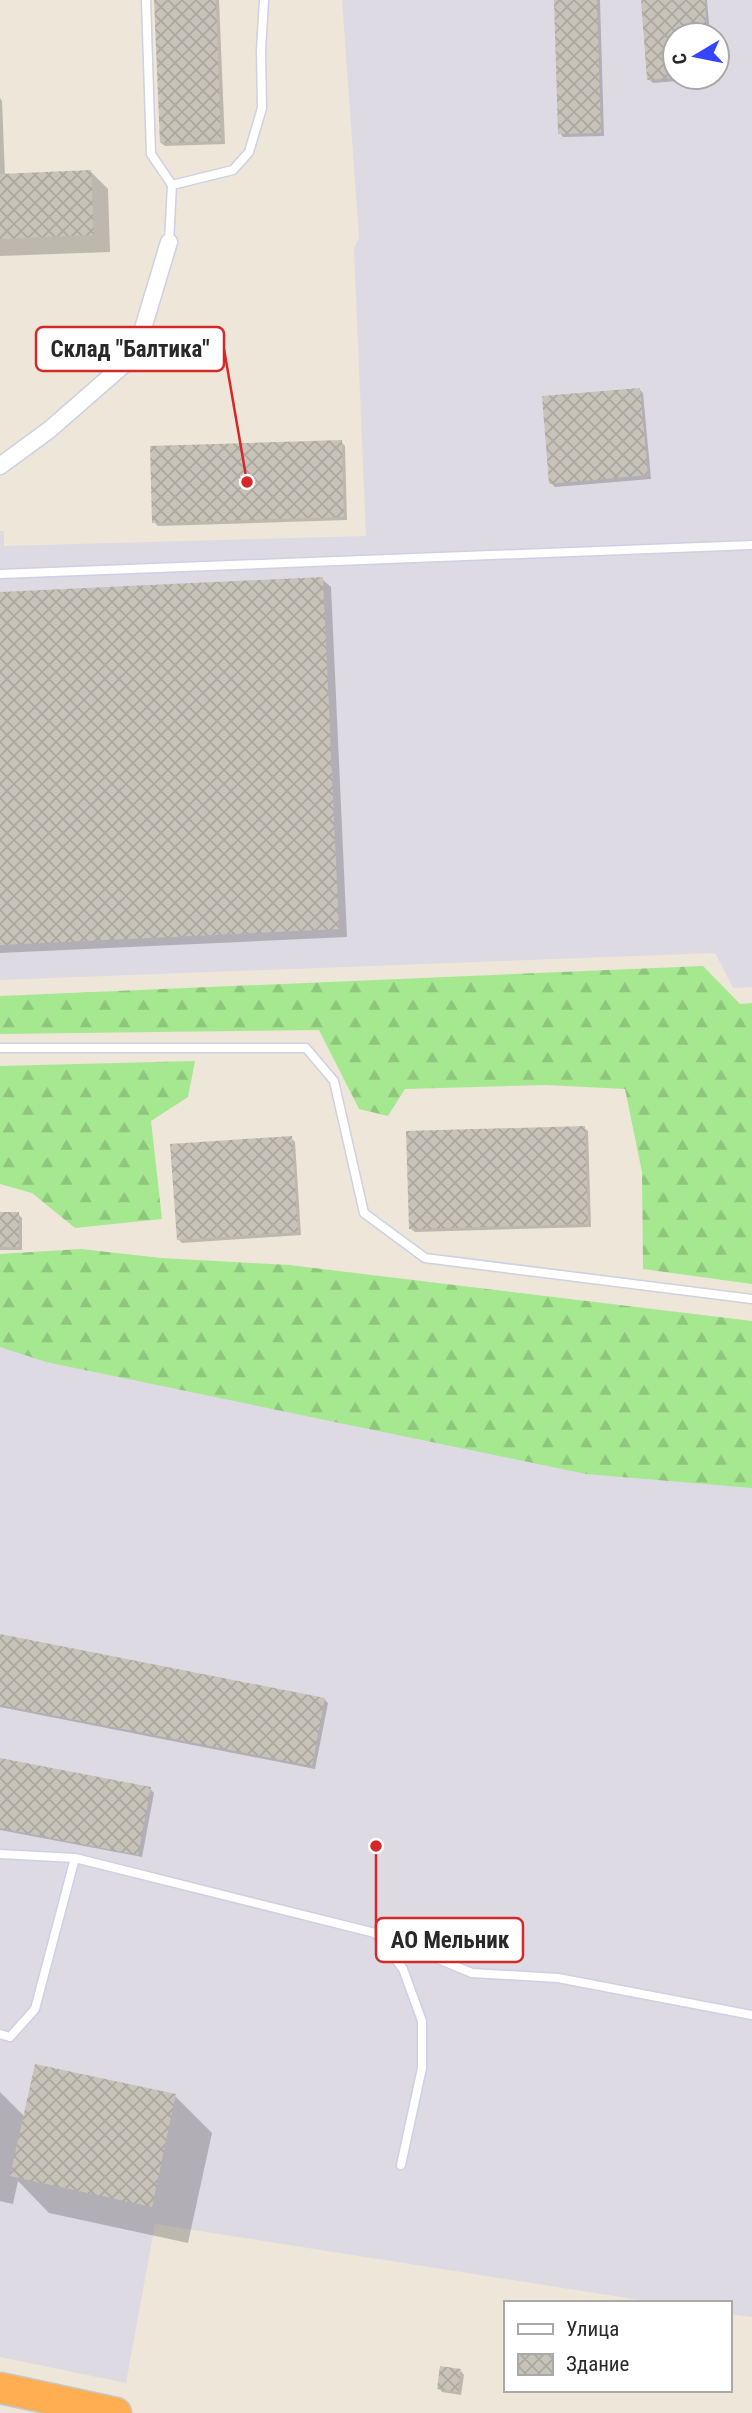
<svg xmlns="http://www.w3.org/2000/svg" width="752" height="2413" font-family="'Roboto Condensed',sans-serif">
  <style>
    .industrial { fill: #dedae4; fill-rule: evenodd }
    .forest { fill: url(#forest-firs) }
    .shadow { fill: #0003 }
    .building { fill: url(#building-cross-hatch) }
    .lines { fill: none; stroke-linecap: round; stroke-linejoin: round }
    .lane-casing { stroke: #ced0e3; stroke-width: 11 }
    .street-casing { stroke: #ced0e3; stroke-width: 19 }
    .highway-casing { stroke: #c7c7c7; stroke-width: 33 }
    .lane { stroke: #fff; stroke-width: 8 }
    .street { stroke: #fff; stroke-width: 16 }
    .highway { stroke: #ffae51; stroke-width: 30 }
    .leader { fill: none; stroke: #d62828; stroke-width: 2.5 }
    .callout-dot { fill: #d62828; stroke: #fff; stroke-width: 2.5 }
    .callout { fill: #fff; stroke: #d62828; stroke-width: 2.5 }
    .callout-label { font-size: 23px; text-anchor: middle; font-weight: bold; fill: #292929 }
  </style>
  <defs>
    <pattern id="forest-firs" width="22" height="20" patternUnits="userSpaceOnUse" patternTransform="scale(1.75)"><rect width="22" height="20" fill="#a5e890"/><path d="M5 1l3.5 6h-7zM16 11l3.5 6h-7z" fill="#8ec77c"/></pattern>
    <pattern id="building-cross-hatch" width="8" height="8" patternUnits="userSpaceOnUse" patternTransform="scale(1.75)"><rect width="8" height="8" fill="#c8c3b9"/><path d="M0 0l8 8M0 8l8-8" fill="none" stroke="#aca89f"/></pattern>
  </defs>
  <rect width="100%" height="100%" fill="#ede6d9"/>
  <path class="industrial" d="M342,0H752V987L733,988L715,953L0,980V531H4V546L366,536L354,248L359,238ZM675,35H717V77H675Z
    M0,1313L752,1468V2317L729,2314V2303H659L155,2224L126,2383L0,2357Z"/>
  <path class="forest" d="M703,966L740,1004L752,1003V1284L643,1269L642,1172L625,1089L546,1085L405,1089L388,1116L359,1109L319,1030L0,1034V996Z
    M195,1061L188,1097L151,1121L162,1219L75,1228L32,1193L0,1184V1066Z
    M81,1249L161,1258L289,1265L752,1321V1488L586,1474L46,1362L0,1347V1254Z"/>
  <path class="shadow" d="M155,0H219L225,144L165,146L161,143Z
    M556,0H600L604,136L563,137L560,133Z
    M643,0H707L710,35H675V77L713,78L653,83L649,79Z
    M0,98L2,101L5,175L91,172L108,189L110,252L0,256Z
    M639,389L643,393L651,479L555,487L551,483Z
    M341,442L345,446L347,520L158,526L154,522Z
    M322,579L331,587L347,937L0,953V593Z
    M584,1128L588,1131L591,1227L415,1232L411,1229Z
    M291,1138L295,1142L301,1235L182,1243L178,1239Z
    M0,1214H18L22,1218V1250H0Z
    M0,1636L324,1699L328,1703L315,1769L0,1707Z
    M0,1760L150,1789L154,1793L142,1857L0,1830Z
    M0,2092L25,2117L175,2096L212,2133L188,2243L49,2213L18,2181L13,2204L0,2201Z
    M461,2371L464,2375L461,2395L442,2392L439,2388Z"/>
  <path class="building" d="M154,0H216L221,141L160,143Z
    M554,0H597L601,133L558,134Z
    M641,0H705L707,35H675V78L647,80Z
    M91,170L94,235L0,239V174Z
    M640,388L648,475L549,484L542,396Z
    M342,440L344,517L152,523L150,446Z
    M323,577L339,929L0,945V592Z
    M585,1126L588,1224L409,1229L406,1131Z
    M292,1136L298,1232L177,1240L170,1144Z
    M0,1212H19V1247H0Z
    M0,1634L325,1698L312,1766L0,1705Z
    M0,1758L151,1787L138,1855L0,1828Z
    M35,2064L176,2094L152,2207L10,2176Z
    M440,2366L461,2369L458,2392L437,2389Z"/>
  <g class="lines">
    <g class="lane-casing">
      <path id="lane" d="M146,0L151,154L172,185
        M169,242L172,185L233,170L249,152L262,108L261,51L264,0
        M0,574L752,545
        M0,1048H306L334,1081L364,1213L425,1258L752,1299
        M0,1854L75,1858L35,2009L10,2037L0,2034
        M75,1858L375,1933L472,1973L558,1978L752,2015
        M377,1935L403,1969L422,2021V2068L401,2165"/>
    </g>
    <g class="street-casing">
      <path id="street" d="M0,466L49,430L135,355L169,242"/>
    </g>
    <g class="highway-casing">
      <path id="highway" d="M0,2388L116,2413"/>
    </g>
    <use href="#lane" class="lane"/>
    <use href="#street" class="street"/>
    <use href="#highway" class="highway"/>
  </g>
  <path class="leader" d="M247 482L224 349M376 1846L376 1940"/>
  <g class="callout-dot">
    <circle cx="247" cy="482" r="7"/>
    <circle cx="376" cy="1846" r="7"/>
  </g>
  <g class="callout">
    <rect x="36" y="327" width="188" height="44" rx="7"/>
    <rect x="376" y="1918" width="147" height="44" rx="7"/>
  </g>
  <g class="callout-label">
    <text x="130" y="357">Склад "Балтика"</text>
    <text x="450" y="1948">АО Мельник</text>
  </g>
  <rect x="504" y="2301" width="228" height="91" fill="#ffffff" stroke="#a9a9a9" stroke-width="2"/>
  <rect x="518" y="2324" width="35" height="10" fill="#ffffff" stroke="#a9a9a9" stroke-width="2"/>
  <text x="566" y="2336" font-size="21" fill="#292929">Улица</text>
  <rect x="518" y="2354" width="35" height="21" fill="url(#building-cross-hatch)" stroke="#a9a9a9" stroke-width="2"/>
  <text x="566" y="2371" font-size="21" fill="#292929">Здание</text>
  <g transform="translate(696 56) rotate(260)"><circle r="33" fill="#ffffff" stroke="#a9a9a9" stroke-width="2"/>
  <path d="M0-5L12 26L0 18L-12 26Z" fill="#3345ff"/>
  <text y="-10" font-size="19" font-weight="bold" text-anchor="middle" fill="#292929">С</text>
  </g>
</svg>
